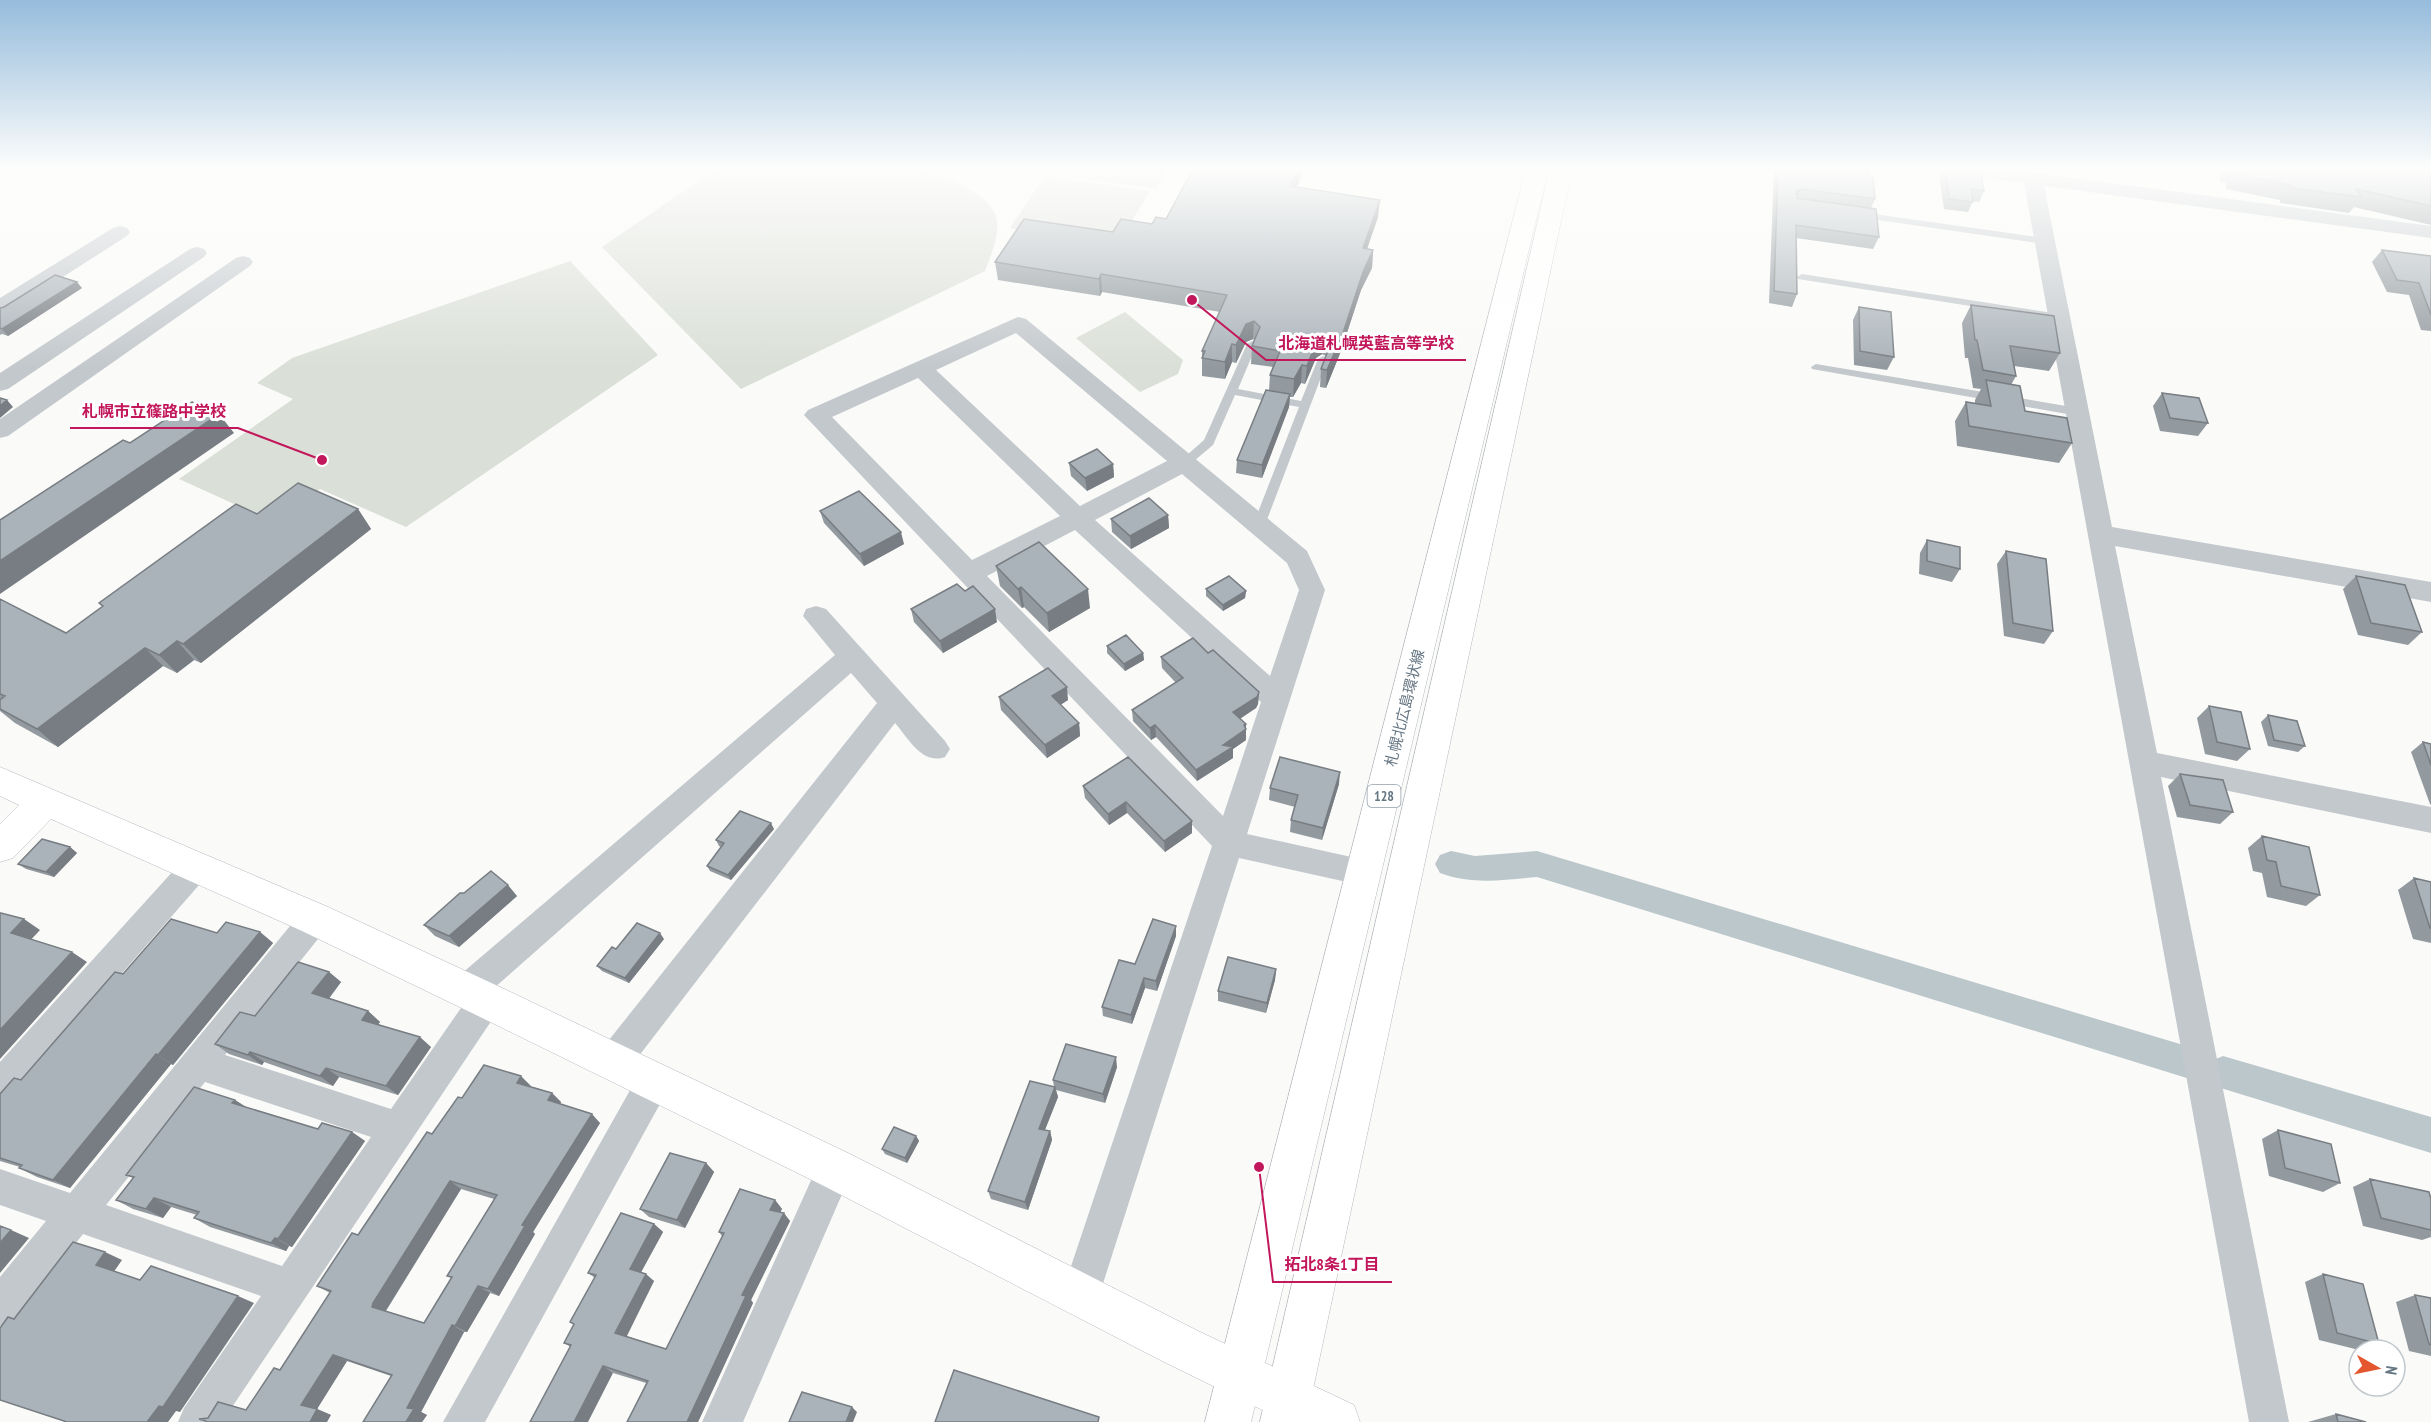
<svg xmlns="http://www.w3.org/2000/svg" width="2431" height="1422" font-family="'PT Sans Narrow','Noto Sans JP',sans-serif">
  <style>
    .green { fill: #dadfd7 }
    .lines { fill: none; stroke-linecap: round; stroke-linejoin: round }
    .canal { fill: #bbc7cb; fill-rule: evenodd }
    .secondary-casing { stroke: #b3babf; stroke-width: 1 }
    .primary-casing { stroke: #b5babe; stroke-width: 1 }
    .lane { fill: #c3c8cc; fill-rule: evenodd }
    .street { fill: #c3c8cc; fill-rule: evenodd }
    .secondary { fill: #fff; fill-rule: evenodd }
    .primary { fill: #fff; fill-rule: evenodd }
    .wall { fill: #929a9f; fill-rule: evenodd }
    .shaded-wall { fill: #777d82 }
    .building { fill: #aab3b9; stroke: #777d82; stroke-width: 1.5; fill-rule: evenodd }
    .labels { text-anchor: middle; stroke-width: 6; stroke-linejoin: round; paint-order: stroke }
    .shield { fill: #fff; stroke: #939fa8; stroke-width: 1.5 }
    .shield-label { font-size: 14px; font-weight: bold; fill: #657683 }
    .street-label { font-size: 15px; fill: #657683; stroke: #fff }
    .leader { fill: none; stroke: #c2185b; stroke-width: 2 }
    .callout-dot { fill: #c2185b; stroke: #fff; stroke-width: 2 }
    .callout-label { font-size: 16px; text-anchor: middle; font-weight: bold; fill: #c2185b; stroke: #fff; stroke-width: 6; stroke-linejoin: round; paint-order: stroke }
  </style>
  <rect width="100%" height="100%" fill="#fafaf8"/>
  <path class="green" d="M722,169H913C937,174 993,191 997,221C999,237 991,255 985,271L741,389L602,247L703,178Z
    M1015,169H1167L1156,189Z
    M1045,176L1150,191L1117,245L1010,228Z
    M570,261L658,355L406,527L320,489L276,523L179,479L293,399L257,383L292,358Z
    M1125,312L1183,360L1178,374L1140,392L1076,338Z"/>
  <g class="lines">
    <path class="canal" d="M1451,851L1475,856L1537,851L2190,1047L2202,1051L2207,1063L2202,1075L2190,1079L1537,877C1503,880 1473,885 1440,873L1435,864L1440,855Z
      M2223,1056L2431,1117V1153L2211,1085L2206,1073L2211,1061Z"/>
    <g class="secondary-casing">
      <path id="secondary" d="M0,767L328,907L500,987L850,1154L1198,1331L1354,1405L1360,1422H1287L1166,1363L820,1184L472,1013L302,931L51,819L13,858L0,862V824L19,805L0,796Z"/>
    </g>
    <g class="primary-casing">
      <path id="primary" d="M1526,169H1548L1251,1422H1205Z
        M1550,169H1572L1306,1422H1260Z"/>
    </g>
    <path class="lane" d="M1860,212L2045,238L2050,241L2045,244L1857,217L1855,215Z
      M1802,274L2060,314L2065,317L2060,320L1798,279L1797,277Z
      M1252,341L1257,344L1238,389L1301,401L1318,359L1323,356L1328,359L1265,525L1259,529L1253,525L1299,407L1235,395L1213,445L1188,466H1180L1178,463L1204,440L1247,344Z
      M1816,364L2078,408L2084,412L2078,416L1812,369L1811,367Z"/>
    <path class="street" d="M1953,169H2008L2431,226V238L2044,186L2112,527L2431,582V602L2115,546L2157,753L2431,807V833L2161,777L2289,1422H2249L2024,183L1963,175Z
      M120,226L127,228L130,232L127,236L8,312L0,314V298L113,228Z
      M197,247L204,249L207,253L204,257L8,389L0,391V373L190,249Z
      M243,256L250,258L253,262L250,266L8,436L0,438V419L236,258Z
      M1018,317L1026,319L1307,551L1325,590L1247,834L1365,860L1376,863L1381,873L1376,883L1365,886L1239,858L1099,1296L1094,1310L1080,1315L1066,1310L1061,1296L1212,846L804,415L808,410ZM1016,333L1167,461L1080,506L936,370ZM918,378L1060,516L972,560L832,417ZM1182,474L1287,563L1299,590L1270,676L1095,520ZM1075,530L1261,702L1223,816L987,576Z
      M816,606L826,609L945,741L950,749L945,757C922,765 909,739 895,723L625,1074L613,1078L601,1074L596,1062L601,1050L877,703L851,673L494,988L498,989L503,1000L498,1011L222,1422H178L184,1408L261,1296L83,1234L14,1321L0,1326V1277L46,1221L0,1205V1169L70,1193L304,909L315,905L326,909L331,919L326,929L225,1055L391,1109L463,1005L454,1002L449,991L454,980L835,655L803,616L806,609ZM205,1082L371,1137L282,1266L106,1205Z
      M195,855L206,859L211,868L206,877L12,1099L0,1104V1062L184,859Z
      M654,1064L666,1069L671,1081L666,1093L485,1422H443L642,1069Z
      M835,1151L848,1156L853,1169L743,1422H702L822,1156Z"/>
    <use href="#secondary" class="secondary"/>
    <use href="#primary" class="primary"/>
  </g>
  <path class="wall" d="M1305,169L1296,187L1378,217L1367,249L1373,250L1372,268L1361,290L1341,351L1326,388L1320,387L1321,369L1326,356L1322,354L1316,358L1305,384L1301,383L1293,397H1290L1289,407L1262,478L1236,473L1237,460L1269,390L1270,375L1273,367L1251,364L1252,346L1254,340L1253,339L1246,342L1236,363L1232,362L1225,379L1202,376V351L1220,312L1102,292L1100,296L998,280L995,262L1113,232L1152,224Z
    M1774,169H1869V177L1875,199L1871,208L1879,237L1873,249L1796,238L1797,294L1792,307L1769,303Z
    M1942,169H1980L1984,191L1979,202L1973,201L1968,212L1944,209L1939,175Z
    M2219,169H2431V225L2354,207L2349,213L2280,203V200L2226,189V183L2220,182Z
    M2382,250L2431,256V331L2421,330L2409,295L2387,292L2372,262Z
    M82,288L8,336L2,334L0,335V308Z
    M1971,305L2060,353L2049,371L2014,366L2016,376L2011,385L2025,411L2072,443L2059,463L1957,446L1955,421L1966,402L1975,403V400L1981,389L1973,388L1968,358H1965L1962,323Z
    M1859,307L1894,357L1887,370L1854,365L1853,320Z
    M2162,393L2208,423L2198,436L2160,431L2153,406Z
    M1069,463L1113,464L1114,477L1087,491L1071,476Z
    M358,509L371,529L201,663L194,660L177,673L163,666L58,747L15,723L0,711V599L66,633L102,607L99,603L257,514Z
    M820,511L904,544L864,566L824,523Z
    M1168,515L1169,528L1131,549L1112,532L1111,519Z
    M1927,540L1960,569L1952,582L1919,574L1920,553Z
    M2006,551L2053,631L2044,644L2004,636L1997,564Z
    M996,566L1090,608L1049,632L1024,607L1022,608L1000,586Z
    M2356,576L2422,632L2408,645L2358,635L2343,589Z
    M1206,589L1246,591L1245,598L1223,611L1206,596Z
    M911,609L997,622L943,653L914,622Z
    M1107,646L1143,653L1144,660L1125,671L1107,653Z
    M1208,653L1259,692L1258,704L1256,708L1240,719L1246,728V740L1233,749V758L1197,781L1156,737L1151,740L1133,721L1132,710L1176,683L1162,668L1161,657Z
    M999,697L1068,700L1060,705L1079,723L1080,736L1047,758L1001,710Z
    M2209,706L2250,749L2237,761L2205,754L2197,718Z
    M2268,715L2305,746L2298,752L2268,746L2261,722Z
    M2423,742L2431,744V805L2430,804L2411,752Z
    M1128,757L1192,833L1165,852L1127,813L1109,825L1085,798L1083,786Z
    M2180,774L2233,812L2220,824L2177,817L2168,786Z
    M1339,784L1322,840L1290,832L1291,820L1295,807L1269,800L1270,788Z
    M774,829L731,880L710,871L707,866L721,847L719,846L716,840Z
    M2262,836L2320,895L2306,906L2267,897L2262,873L2253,871L2248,848Z
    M70,847L77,853L54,877L26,869L18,864Z
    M2414,878L2431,882V943L2413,939L2398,890Z
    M464,893L517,896L459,947L435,936L424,925Z
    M260,932L273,943L173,1065L171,1064L70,1188L37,1177L19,1168L20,1167L0,1161V1094L21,1080L123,974L217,933Z
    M1176,936L1157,991L1145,988L1132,1024L1103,1016L1102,1007L1135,964Z
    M664,939L629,983L602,971L597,966L616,949Z
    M1276,969L1275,980L1266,1013L1218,1001V991Z
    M329,972L341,982L329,998L368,1011L380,1022L378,1024L431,1047L398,1095L339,1077L333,1086L264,1062L262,1065L229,1054L215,1044Z
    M1117,1067L1105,1103L1056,1090L1058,1097L1045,1130L1050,1131L1052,1140L1028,1210L991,1199L988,1191L1054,1087L1053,1080Z
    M530,1086L552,1093L561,1102L560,1104L600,1123L533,1232L535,1234L499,1296L490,1293L467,1332H464L421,1412L427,1415L422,1422H363L391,1376L347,1361L317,1409L331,1415L208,1418L246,1410L280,1370L330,1293L317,1286L358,1235L432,1134L462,1098L531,1086ZM461,1189L494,1199L447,1276L451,1278L424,1323L386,1311Z
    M235,1100L246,1107L318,1129L352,1132L365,1141L292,1247L289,1246L286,1251L210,1227L194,1218L197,1215L171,1207L163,1218L133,1209L116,1200L133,1178L126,1175Z
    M2278,1130L2340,1183L2323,1192L2269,1176L2262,1139Z
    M916,1136L919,1141L907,1163L885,1154L882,1149Z
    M706,1163L714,1172L685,1228L649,1217L640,1209Z
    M2370,1179L2431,1199V1237L2422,1240L2363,1226L2353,1187Z
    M775,1200L782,1209L780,1212L790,1221L751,1300L753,1303L698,1422H627L646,1383L613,1373L564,1343L574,1325L570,1322L595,1278L588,1273L654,1224L663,1232L641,1272L654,1281L626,1336L666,1349L722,1236L719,1232Z
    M2323,1274L2379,1344L2359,1350L2319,1340L2305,1282Z
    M2415,1295L2431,1298V1356L2409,1351L2396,1302Z
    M2336,1414L2366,1422H2308Z"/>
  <path class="shaded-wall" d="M1298,169H1305L1289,203L1290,186Z
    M1801,189L1796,201V191Z
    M1380,200L1378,217L1361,266L1363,248Z
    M1373,250L1372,268L1361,290L1341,351L1326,388L1327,370L1363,272Z
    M1101,274L1102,292L1100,296L1099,279Z
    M77,282L82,288L8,336L2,329Z
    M1254,321L1253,339L1246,342L1236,363V345L1246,324Z
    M1323,336L1322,354L1316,358L1305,384L1307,366L1317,340Z
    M1232,344V362L1225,379V362Z
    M1302,365L1301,383L1293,397L1294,379Z
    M1290,394L1289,407L1262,478V465Z
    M7,400L13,407L0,418V406Z
    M219,414L234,433L0,594V561Z
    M1113,464L1114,477L1087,491L1085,478Z
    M358,509L371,529L201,663L183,644Z
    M1168,515L1169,528L1131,549L1130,536Z
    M901,532L904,544L864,566L860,554Z
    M1021,587L1024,607L1022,608L1018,589Z
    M1088,589L1090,608L1049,632L1047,613Z
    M1246,591L1245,598L1223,611V605Z
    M995,609L997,622L943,653L940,641Z
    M177,641L194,660L177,673L159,655Z
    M145,648L163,666L58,747L37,729Z
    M1143,653L1144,660L1125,671L1124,664Z
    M1067,687L1068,700L1054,709L1052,696Z
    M1259,692L1258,704L1256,708L1233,723V712Z
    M1079,723L1080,736L1047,758L1045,745Z
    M1246,724V740L1233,749V758L1197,781L1196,770Z
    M1155,725L1156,737L1151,740L1150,728Z
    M1340,772L1339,784L1322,840L1323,828Z
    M1126,802L1127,813L1109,825L1108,814Z
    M1192,821V833L1165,852L1164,841Z
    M771,823L774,829L731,880L728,875Z
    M70,847L77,853L54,877L46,872Z
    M508,885L517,896L459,947L449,936Z
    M24,919L40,930L27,944L11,933Z
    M1176,926V936L1157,991L1156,981Z
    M260,932L273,943L173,1065L158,1055Z
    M660,933L664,939L629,983L625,978Z
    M72,952L87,962L0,1059V1030Z
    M1276,969L1275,980L1266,1013L1267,1003Z
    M329,972L341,982L325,1004L312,993Z
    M1144,978L1145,988L1132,1024L1131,1015Z
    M368,1011L380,1022L374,1030L362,1020Z
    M420,1037L431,1047L398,1095L386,1086Z
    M250,1052L264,1062L262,1065L248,1055Z
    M156,1054L171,1064L70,1188L53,1180Z
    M1116,1057L1117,1067L1105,1103L1103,1094Z
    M326,1068L339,1077L333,1086L320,1076Z
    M521,1076L531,1086L527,1092L517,1083Z
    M1055,1087L1058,1097L1042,1137L1039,1129Z
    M552,1093L561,1102L557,1109L548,1100Z
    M235,1100L249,1109L232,1103Z
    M592,1114L600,1123L533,1232L535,1234L499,1296L488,1289L522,1225Z
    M1050,1131L1052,1140L1028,1210L1025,1202Z
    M352,1132L365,1141L292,1247L278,1239Z
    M916,1136L919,1141L907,1163L905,1158Z
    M706,1163L714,1172L685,1228L677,1220Z
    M450,1181L461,1189L386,1310L385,1314L372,1307L373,1303Z
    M154,1198L171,1207L163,1218L146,1209Z
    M775,1200L782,1209L777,1218L770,1210Z
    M784,1213L790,1221L751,1300L753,1303L698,1422H687L742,1295Z
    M654,1224L663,1232L639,1276L630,1269Z
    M11,1230L29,1238L0,1273V1243Z
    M275,1238L289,1246L286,1251L271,1243Z
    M105,1252L122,1260L113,1273L96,1265Z
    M646,1274L654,1281L625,1340L615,1333Z
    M478,1286L490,1293L467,1332L455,1326Z
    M238,1296L254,1303L180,1412L176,1411L168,1422H147Z
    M452,1325L464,1332L421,1412L427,1415L422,1422H406L407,1408Z
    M333,1355L347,1361L317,1409L331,1415L327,1422H310L301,1405Z
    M603,1366L613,1373L588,1422H574Z
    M852,1407L857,1412L853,1422H846Z"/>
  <path class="building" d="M1193,169H1298L1290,186L1380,200L1363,248L1373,250L1363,272L1343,333L1327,370L1321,369L1332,340L1323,336L1317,340L1307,366L1302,365L1294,379L1270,375L1280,351L1252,346L1260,327L1254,321L1246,324L1236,345L1232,344L1225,362L1202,358L1205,351H1202L1227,295L1101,274L1099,279L995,262L1024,219L1113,232L1121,219L1152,224L1156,217L1166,219Z
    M1778,169H1869V177H1873L1875,199L1801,189L1796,191L1797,198L1876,209L1879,237L1796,225L1797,294L1774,291Z
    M1945,169H1980L1984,191L1971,189L1973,202L1949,199Z
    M2236,169H2431V206L2356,189L2361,197L2291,188L2290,185L2236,174Z
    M2382,250L2431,256V315L2419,283L2397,280Z
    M55,275L77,282L2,329L0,328V308L4,307Z
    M1971,305L2054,316L2060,353L2010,346L2016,376L1983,370L1977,340H1975Z
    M1859,307L1891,312L1894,357L1860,351Z
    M1986,380L2020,386L2025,411L2067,418L2072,443L1969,426L1966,402L1991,406Z
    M1266,390L1290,394L1262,465L1237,460Z
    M2162,393L2199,398L2208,423L2170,418Z
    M0,398L7,400L0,406Z
    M192,402L219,414L0,561V520L123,440L130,443Z
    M1097,449L1113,464L1085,478L1069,463Z
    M298,483L358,509L183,644L177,641L159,655L145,648L37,729L0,709V700L5,696L0,694V599L66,633L103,606L99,603L236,504L257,514Z
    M859,491L901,532L860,554L820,511Z
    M1149,498L1168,515L1130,536L1111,519Z
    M1927,540L1960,547V569L1927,561Z
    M1039,542L1088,589L1047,613L1021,587L1018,589L996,566Z
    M2006,551L2046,559L2053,631L2013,623Z
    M1229,576L1246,591L1223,605L1206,589Z
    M2356,576L2405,585L2422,632L2371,623Z
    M957,584L965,591L973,586L995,609L940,641L911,609Z
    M1126,635L1143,653L1124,664L1107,646Z
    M1193,638L1208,653L1213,650L1259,692L1257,697L1233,712L1246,724L1244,725L1246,729L1223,745L1233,747L1196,770L1155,725L1150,728L1132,710L1183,678L1161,657Z
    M1048,668L1067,687L1052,696L1079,723L1045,745L999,697Z
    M2209,706L2241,712L2250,749L2217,742Z
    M2268,715L2297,721L2305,746L2274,740Z
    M2423,742L2431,744V765Z
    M1128,757L1192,821L1164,841L1126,802L1108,814L1083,786Z
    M1280,757L1340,772L1323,828L1291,820L1298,795L1270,788Z
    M2180,774L2223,780L2233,812L2190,805Z
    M740,811L771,823L728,875L707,866L724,843L716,840Z
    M2262,836L2309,847L2320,895L2281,886L2276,862L2267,860Z
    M42,839L70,847L46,872L18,864Z
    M491,871L508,885L449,936L424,925L460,893H464Z
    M2414,878L2431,882V928H2430Z
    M0,913H1L24,919L11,933L72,952L0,1030Z
    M171,919L217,933L226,922L260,932L158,1055L156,1054L53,1180L19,1168L22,1165L0,1158V1094L14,1078L21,1080L115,972L123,974Z
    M1153,919L1176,926L1156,981L1144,978L1131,1015L1102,1007L1119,960L1135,964Z
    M637,923L660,933L625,978L597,966L612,947L616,949Z
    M1228,957L1276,969L1267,1003L1218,991Z
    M298,962L329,972L312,993L368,1011L362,1020L420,1037L386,1086L326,1068L320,1076L250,1052L248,1055L215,1044L240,1012L255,1016Z
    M1066,1044L1116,1057L1103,1094L1053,1080Z
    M484,1065L521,1076L517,1083L552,1093L548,1100L592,1114L522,1225L525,1226L488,1289L478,1286L455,1326L452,1325L407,1408L414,1409L406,1422H363L392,1375L333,1355L301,1405L317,1409L310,1422H206V1421L199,1419L208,1418L218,1402L246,1410L274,1368L280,1370L331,1291L317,1286L352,1233L358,1235L427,1132L432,1134L458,1097L462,1098ZM450,1181L497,1195L447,1276L452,1277L424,1323L372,1307L373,1303Z
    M1030,1081L1055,1087L1039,1129L1050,1131L1025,1202L988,1191Z
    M194,1087L235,1100L232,1103L318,1129L322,1123L352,1132L278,1239L275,1238L271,1243L194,1218L199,1212L154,1198L146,1209L116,1200L134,1177L126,1175Z
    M894,1127L916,1136L905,1158L882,1149Z
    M2278,1130L2331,1144L2340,1183L2285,1168Z
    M670,1153L706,1163L677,1220L640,1209Z
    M2370,1179L2429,1192L2431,1199V1230L2381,1218Z
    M740,1189L775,1200L770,1210L784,1213L742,1295L746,1296L687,1422H627L648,1381L603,1366L574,1422H530L571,1345L564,1343L574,1324L570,1322L596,1275L588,1273L621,1213L654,1224L630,1269L646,1274L615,1333L666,1349L724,1233L719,1232Z
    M0,1226L11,1230L0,1243Z
    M73,1242L105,1252L96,1265L140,1280L151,1266L238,1296L163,1407L159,1406L147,1422H67L0,1400V1328L8,1317L14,1319Z
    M2323,1274L2363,1284L2379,1344L2337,1333Z
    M2415,1295L2431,1298V1345L2429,1344Z
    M954,1370L1099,1417L1098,1422H935Z
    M802,1392L852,1407L846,1422H789Z
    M2336,1414L2366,1422H2338Z"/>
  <linearGradient id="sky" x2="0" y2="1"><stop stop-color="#96bcdc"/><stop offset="0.46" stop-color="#fdfdfc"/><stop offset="1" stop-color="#fdfdfc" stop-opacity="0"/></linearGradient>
  <rect width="2431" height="368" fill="url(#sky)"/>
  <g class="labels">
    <rect class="shield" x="1367.5" y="785" width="33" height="22" rx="4.5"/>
    <g class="shield-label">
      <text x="1384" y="801">128</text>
    </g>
    <g class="street-label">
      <text transform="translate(1405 708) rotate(-76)" y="5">札幌北広島環状線</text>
    </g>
  </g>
  <path class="leader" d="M1192 300L1266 360H1466M322 460L238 428H70M1259 1167L1273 1282H1392"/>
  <g class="callout-dot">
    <circle cx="1192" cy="300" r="6"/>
    <circle cx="322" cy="460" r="6"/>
    <circle cx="1259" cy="1167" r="6"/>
  </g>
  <g class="callout-label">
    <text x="1366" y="349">北海道札幌英藍高等学校</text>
    <text x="154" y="417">札幌市立篠路中学校</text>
    <text x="1332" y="1270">拓北8条1丁目</text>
  </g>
  <g transform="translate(2377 1368) rotate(99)"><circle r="28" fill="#ffffff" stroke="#c1c8cd" stroke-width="1.5"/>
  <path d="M0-4.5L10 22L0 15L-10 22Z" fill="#e4572e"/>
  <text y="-9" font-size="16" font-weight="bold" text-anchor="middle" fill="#657683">N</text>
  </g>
</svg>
